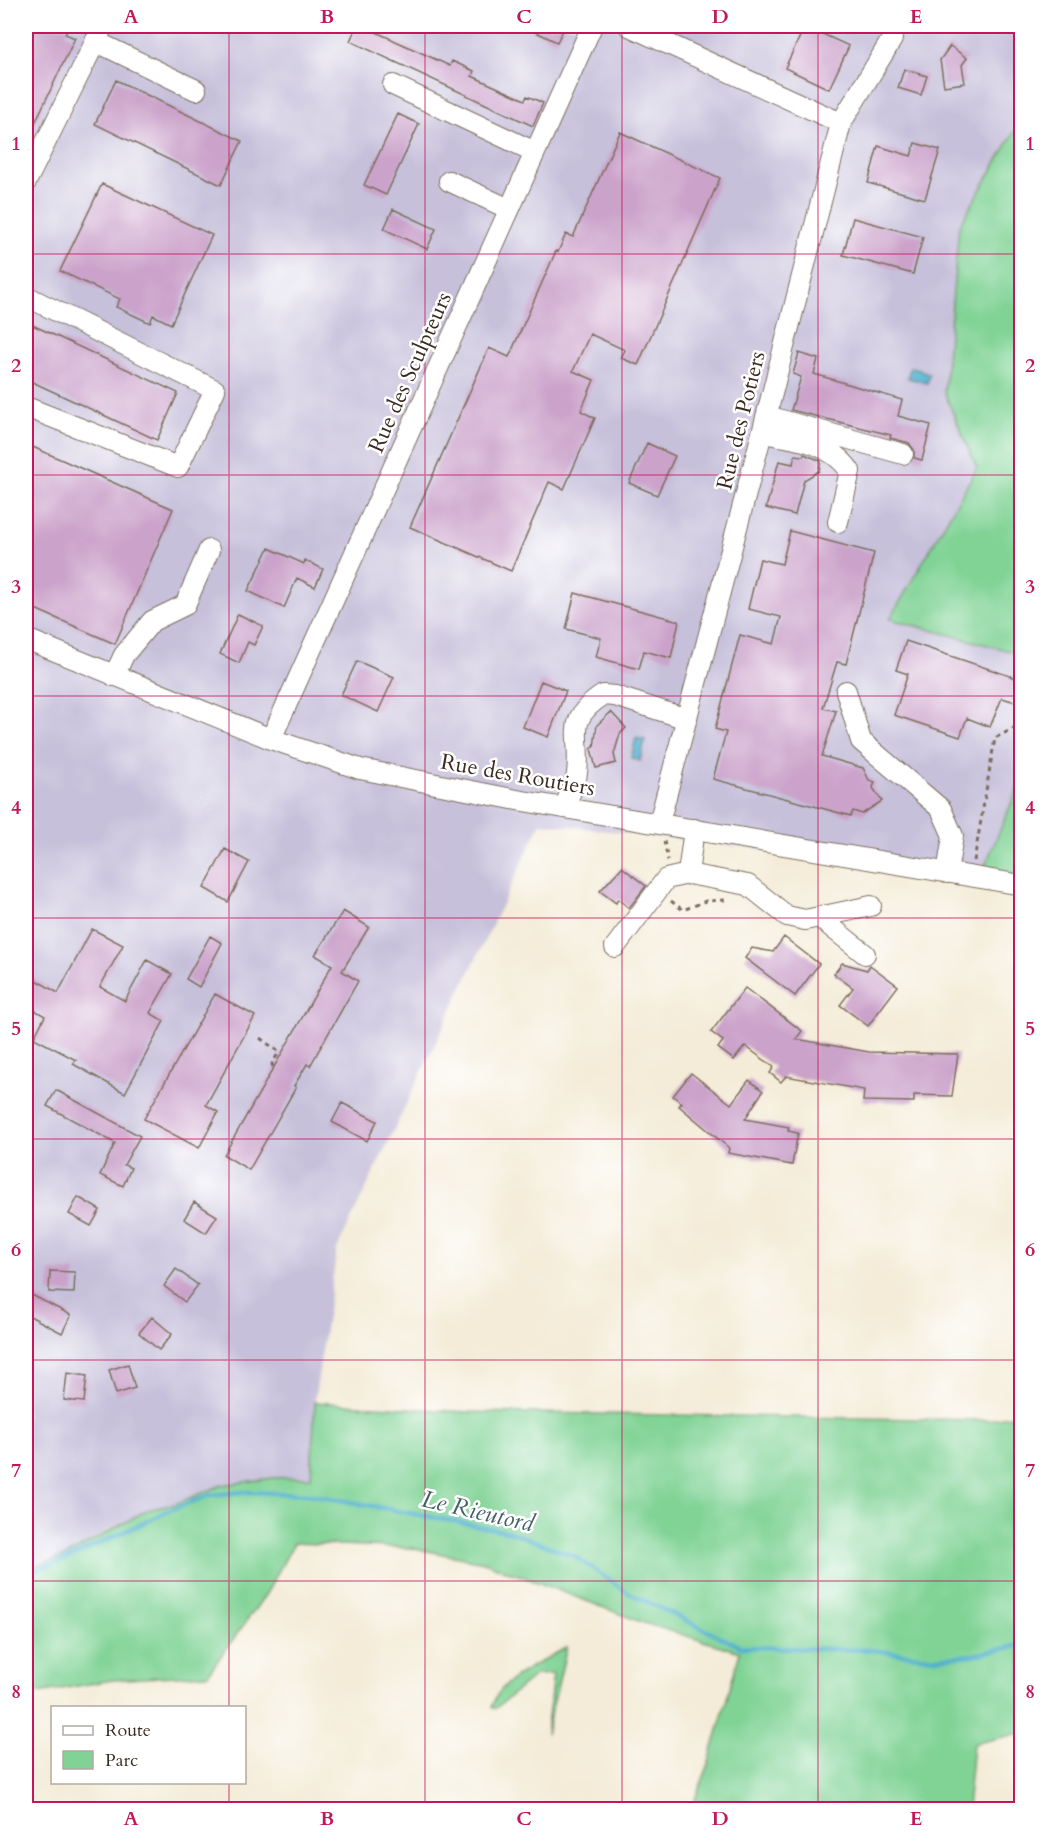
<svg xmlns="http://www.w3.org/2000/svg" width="1047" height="1835" font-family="Cardo,serif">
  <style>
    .industrial { fill: #c6c0da }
    .green { fill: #80d395; stroke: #5e7e5a; stroke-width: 1.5 }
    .water { fill: #4fb0ce; stroke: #456d76; stroke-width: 1.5 }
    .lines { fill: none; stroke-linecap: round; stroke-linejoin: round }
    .stream { stroke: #4fb0ce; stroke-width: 4.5 }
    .building { fill: #cba2ca }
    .minor-casing { stroke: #7c6e5f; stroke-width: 22 }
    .path { stroke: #7c6e5f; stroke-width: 3; stroke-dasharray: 4.5 4.5; stroke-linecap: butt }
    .minor { stroke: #fff; stroke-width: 20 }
    .grid { fill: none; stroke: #c2185b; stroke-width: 1.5; stroke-opacity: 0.55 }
    .labels { text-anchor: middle; stroke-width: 5; stroke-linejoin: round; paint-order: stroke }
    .street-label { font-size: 22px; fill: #3b2a1e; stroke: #fff }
    .water-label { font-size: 24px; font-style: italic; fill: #436064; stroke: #fff }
    .neatline { fill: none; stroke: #c2185b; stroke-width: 2 }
    .grid-label { font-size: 20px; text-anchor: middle; font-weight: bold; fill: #c2185b }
  </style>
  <rect width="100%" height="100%" fill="#fff"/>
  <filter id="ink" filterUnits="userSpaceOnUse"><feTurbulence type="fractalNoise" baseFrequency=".0167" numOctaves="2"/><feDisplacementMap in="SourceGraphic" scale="12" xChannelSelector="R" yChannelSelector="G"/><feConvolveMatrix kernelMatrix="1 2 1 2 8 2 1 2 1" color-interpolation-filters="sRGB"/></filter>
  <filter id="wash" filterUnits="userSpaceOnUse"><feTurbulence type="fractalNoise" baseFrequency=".008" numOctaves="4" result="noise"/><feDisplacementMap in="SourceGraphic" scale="24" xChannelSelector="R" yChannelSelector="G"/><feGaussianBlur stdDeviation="1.35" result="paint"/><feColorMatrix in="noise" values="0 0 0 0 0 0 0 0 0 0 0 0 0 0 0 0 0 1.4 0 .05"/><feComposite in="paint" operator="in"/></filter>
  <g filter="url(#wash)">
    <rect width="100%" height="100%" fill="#f4ecd8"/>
    <path class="industrial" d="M26,26H1022L1021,121L959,226L944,392L977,468L890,619L1021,655V781L981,875L541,823L337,1249L315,1397L311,1477L273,1478L222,1485L110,1529L66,1556L26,1569Z"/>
    <path class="green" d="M1021,121V654L890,619L977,468L944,392L959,226Z
      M1021,781V881L981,875Z
      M315,1402L467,1412L988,1420L1007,1416L1021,1417V1733L973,1744L967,1809H691L707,1769L740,1652L644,1623L484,1562L412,1548L294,1543L266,1594L208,1674L112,1680L26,1695V1569L66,1556L147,1510L175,1504L222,1485L273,1478L311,1477Z
      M567,1647L546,1734L553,1674L536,1675L496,1708H492C496,1680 546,1660 567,1647Z"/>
    <path class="water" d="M910,367L929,373L927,383L908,378Z
      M636,738L645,740L640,761L631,758Z"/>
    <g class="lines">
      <path class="stream" d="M26,1573L62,1561L173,1509L210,1495L243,1492L308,1494L511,1532L574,1556L627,1592L741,1647L871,1650L935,1658L973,1655L1022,1645"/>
    </g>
    <g id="blocks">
      <path class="building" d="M26,26H70L65,34L75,38L26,142Z
        M357,26H363L450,66L452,61L474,71L472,76L525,100L527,96L543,103L533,126L350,41Z
        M523,26H565L557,42Z
        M805,26L849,46L829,89L785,68Z
        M950,46L967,58L962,65L965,83L944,86L940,60Z
        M904,69L927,76L921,95L898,88Z
        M116,80L242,141L221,185L95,124Z
        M398,114L419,124L386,195L364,185Z
        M620,132L720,178L638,365L621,358L625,350L590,334L573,371L594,380L581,411L595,418L564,489L549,482L511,571L410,527L489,348L509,357L556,251L558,252L566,234L573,237Z
        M915,143L940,150L925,199L868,183L878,146L911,156Z
        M102,184L212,235L171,324L153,315L150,323L116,307L120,299L60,271Z
        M393,209L436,229L427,249L384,229Z
        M853,218L923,237L913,274L843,255Z
        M26,322L178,393L157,440L26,379Z
        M799,353L818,359L814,374L902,400L898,416L931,425L922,460L914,458V450L909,443L890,438L891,435L791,410L801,377L793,374Z
        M647,443L675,456L657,495L629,483Z
        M26,444L173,509L115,644L26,605Z
        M804,454L821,461L819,471L804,480L795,515L766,508L779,461L793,464L795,455L803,456Z
        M790,531L874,553L846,664L837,662L823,708L836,711L822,756L863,768L869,780L875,782L873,788L882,801L862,814L853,811L851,816L713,779L726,732L715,729L740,635L774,644L781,617L748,609L760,559L782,564Z
        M269,548L304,564L305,560L323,569L315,587L297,578L284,608L248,591Z
        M575,593L679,621L671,658L644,651L639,669L596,657L601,638L566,629Z
        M238,614L263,626L254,645L248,642L239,663L220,654Z
        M906,641L1022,680V704L1002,698L990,727L967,718L960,737L894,715L908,674L896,670Z
        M357,661L394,677L378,712L341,695Z
        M541,681L566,691L548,737L523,727Z
        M611,712L626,728L620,734L614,754L616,763L596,768L591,749L594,747L597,725Z
        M225,849L249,862L228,902L204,888Z
        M622,867L646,886L629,908L618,899L616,903L600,891Z
        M343,911L369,927L342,971L358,981L310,1066L307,1064L294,1086L296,1087L249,1170L224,1155L332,965L315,955Z
        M92,929L123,945L100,987L125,1001L147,960L172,974L150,1013L164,1021L125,1093L73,1064L76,1060L34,1038L45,1016L26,1005V974L58,993Z
        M210,936L222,943L199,987L186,979Z
        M784,937L819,964L795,996L745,958L752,948L773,952Z
        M842,963L867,970L870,965L898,986L868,1026L840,1005L853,988L834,974Z
        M745,988L802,1031L796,1039L869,1052L958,1054L952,1096L914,1095V1102L863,1101L864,1090L786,1076L781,1082L770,1073L774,1067L745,1046L734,1060L718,1048L723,1041L711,1032Z
        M215,994L255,1016L206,1105L218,1112L199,1148L144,1119Z
        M691,1073L731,1104L749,1080L763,1091L745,1119L789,1127L788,1131L798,1133L792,1165L728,1153L729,1148L679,1106L682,1103L673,1096Z
        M56,1090L140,1136L124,1165L131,1168L123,1186L100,1175L115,1143L47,1106Z
        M342,1103L377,1121L367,1141L332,1122Z
        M78,1197L100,1210L91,1226L69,1214Z
        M194,1202L217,1216L206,1233L184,1219Z
        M176,1269L198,1285L185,1302L164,1286Z
        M50,1271L75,1272L74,1293L49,1292Z
        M26,1292L71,1315L62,1333L26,1314Z
        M152,1317L172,1334L159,1350L139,1333Z
        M128,1364L135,1388L116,1394L109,1370Z
        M67,1373L87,1376L84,1402L64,1400Z"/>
    </g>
  </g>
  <g filter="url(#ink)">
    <use href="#blocks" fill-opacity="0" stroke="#7c6e5f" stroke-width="1.5"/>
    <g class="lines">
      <g class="minor-casing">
        <path id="minor" d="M629,26L841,123
          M95,41L196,90
          M393,85L535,152
          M449,181L509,209
          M26,182L103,26
          M26,296L215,390L178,467L26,407
          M767,416L903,454
          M762,433C796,439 829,441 850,471L838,522
          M26,639L271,739L360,769L517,800L1022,885
          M114,676L124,655L152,621L185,605L209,550
          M846,691L861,741L941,809L953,836L947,873
          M271,739L592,26
          M564,808C568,797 576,784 577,773C582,735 563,721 603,695L615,696L687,719
          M659,823L762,433L841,123L892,39
          M694,829L688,874L748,885L787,916L805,920L871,906
          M821,919L865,954
          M615,947L666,879L688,874"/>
      </g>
      <path class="path" d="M664,841L668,861
        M974,861L995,738L1022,724
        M671,901L683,910L706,901L726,900
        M260,1038L279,1052L272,1064L273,1068"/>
      <use href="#minor" class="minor"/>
    </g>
  </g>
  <path class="grid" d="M229,26V1708M425,26V1810M622,26V1810M818,26V1810M26,254H1022M26,475H1022M26,696H1022M26,918H1022M26,1139H1022M26,1360H1022M26,1581H1022M229,1782V1810"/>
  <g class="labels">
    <g class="street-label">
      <text transform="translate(409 372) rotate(-66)" y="8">Rue des Sculpteurs</text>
      <text transform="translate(740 420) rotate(-76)" y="8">Rue des Potiers</text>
      <text transform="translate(518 774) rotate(10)" y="8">Rue des Routiers</text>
    </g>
    <g class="water-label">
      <text transform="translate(478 1511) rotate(13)" y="8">Le Rieutord</text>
    </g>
  </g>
  <rect width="1047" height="1835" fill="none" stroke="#fff" stroke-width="66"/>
  <rect x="51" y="1706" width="195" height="78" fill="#ffffff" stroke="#b1aaa5" stroke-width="1.5"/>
  <rect x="63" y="1726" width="30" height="9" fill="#ffffff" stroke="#b1aaa5" stroke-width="1.5"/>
  <text x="105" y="1736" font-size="18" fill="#3b2a1e">Route</text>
  <rect x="63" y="1751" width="30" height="18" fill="#80d395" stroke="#b1aaa5" stroke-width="1.5"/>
  <text x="105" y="1766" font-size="18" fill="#3b2a1e">Parc</text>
  <rect x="33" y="33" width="981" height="1769" class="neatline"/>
  <g class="grid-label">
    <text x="131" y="23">A</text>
    <text x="327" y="23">B</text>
    <text x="524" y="23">C</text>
    <text x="720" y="23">D</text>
    <text x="916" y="23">E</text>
    <text x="16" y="150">1</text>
    <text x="1030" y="150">1</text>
    <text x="16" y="372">2</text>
    <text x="1030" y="372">2</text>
    <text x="16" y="593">3</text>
    <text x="1030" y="593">3</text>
    <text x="16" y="814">4</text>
    <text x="1030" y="814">4</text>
    <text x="16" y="1035">5</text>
    <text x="1030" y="1035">5</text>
    <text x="16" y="1256">6</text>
    <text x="1030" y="1256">6</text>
    <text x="16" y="1477">7</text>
    <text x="1030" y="1477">7</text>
    <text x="16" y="1698">8</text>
    <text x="1030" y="1698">8</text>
    <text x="131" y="1825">A</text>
    <text x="327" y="1825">B</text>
    <text x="524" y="1825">C</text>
    <text x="720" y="1825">D</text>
    <text x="916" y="1825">E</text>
  </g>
</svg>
